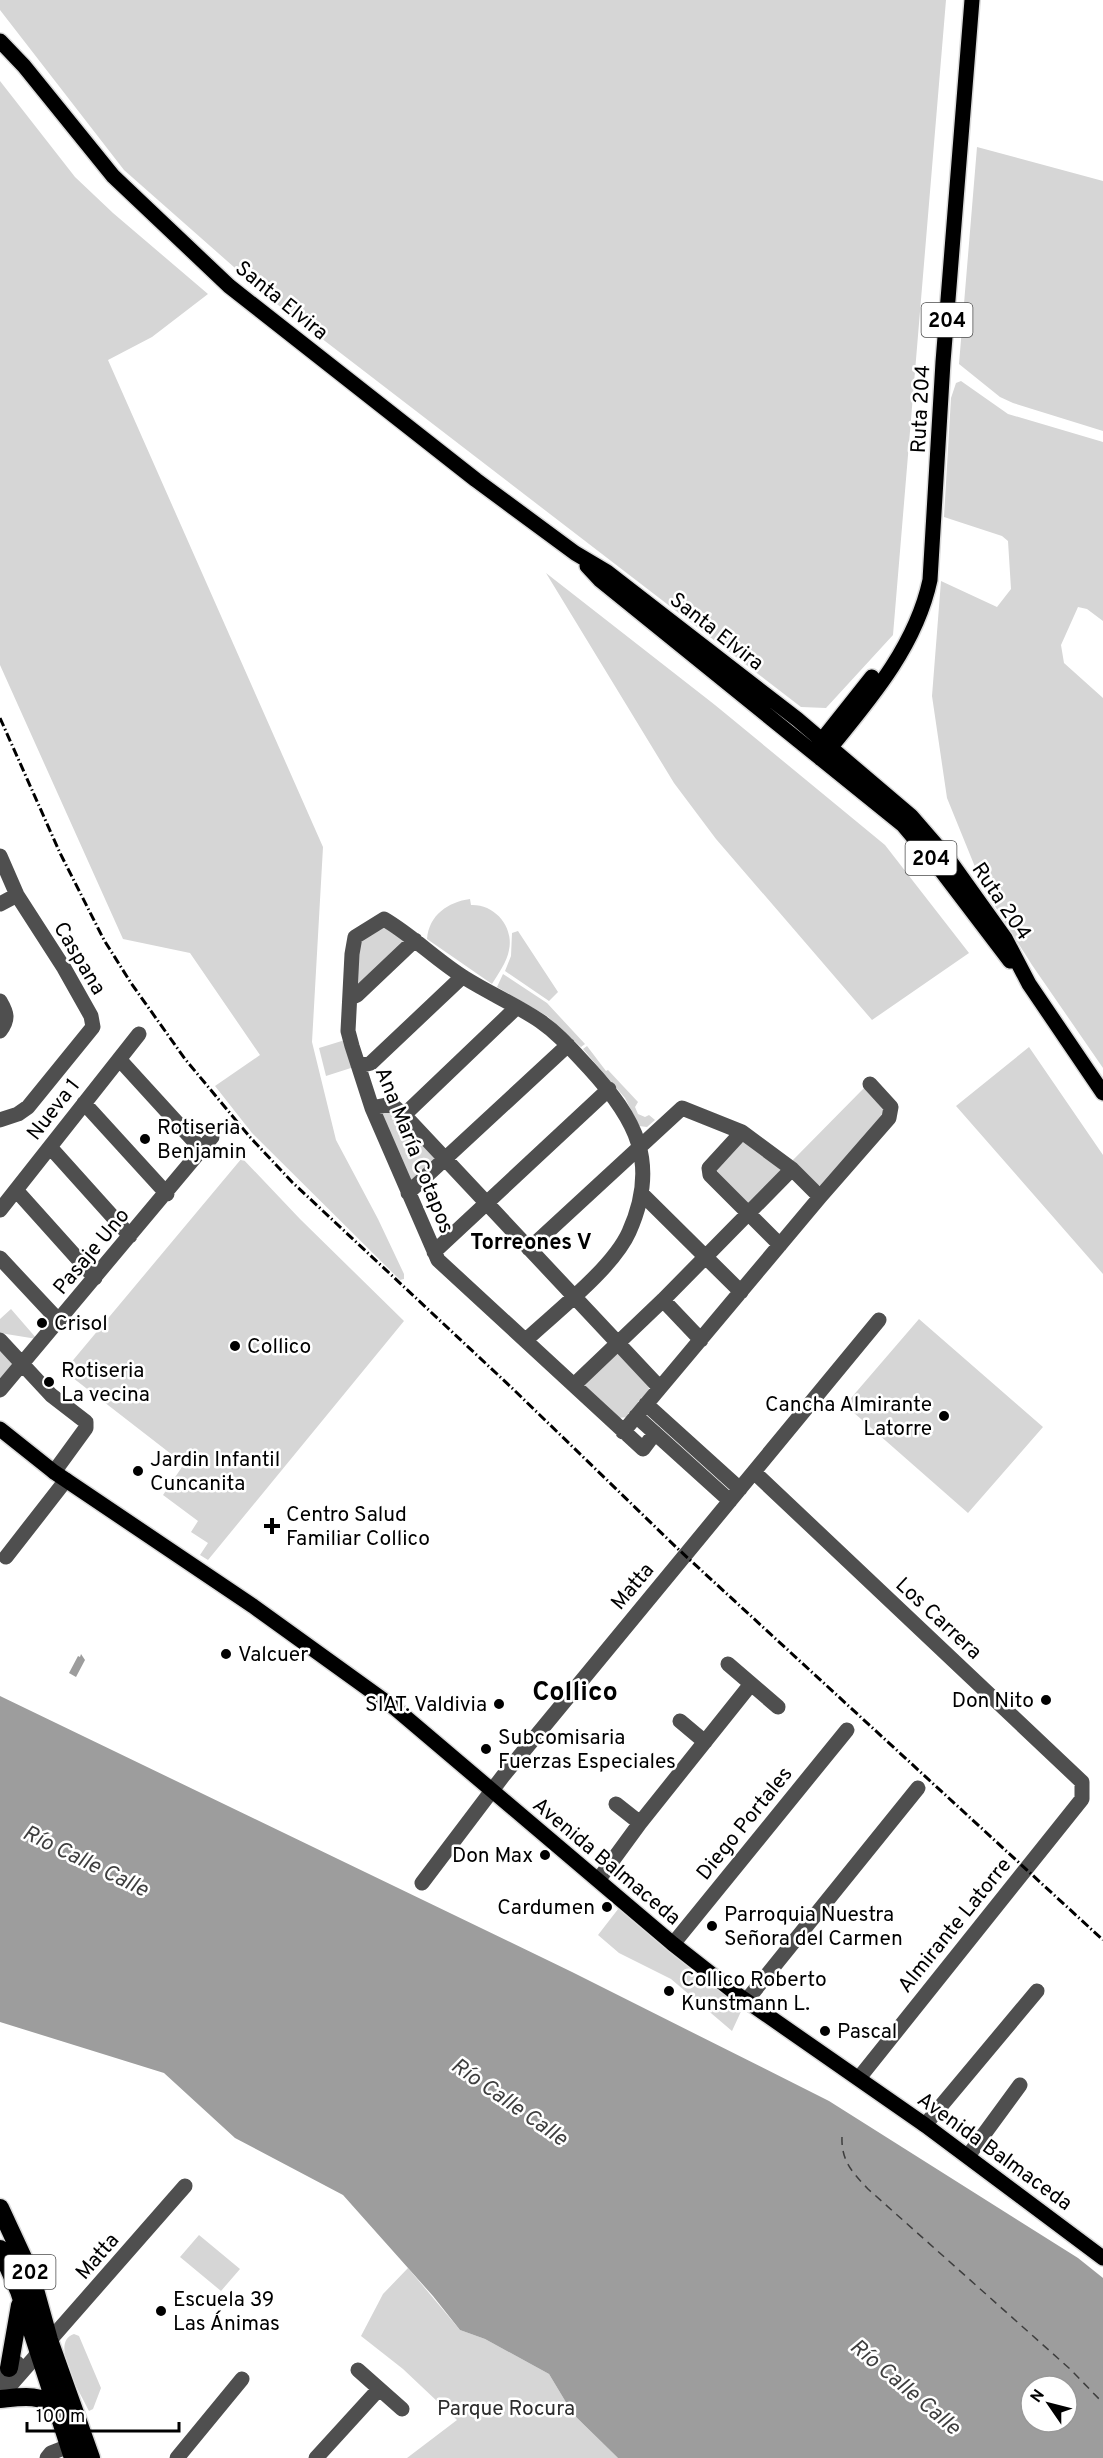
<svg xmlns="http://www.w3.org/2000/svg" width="1103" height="2458" font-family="Overpass,sans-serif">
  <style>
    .green { fill: #d6d6d6 }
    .water { fill: #9d9d9d; fill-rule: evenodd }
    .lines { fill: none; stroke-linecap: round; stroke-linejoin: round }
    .ferry { stroke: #3e3e3e; stroke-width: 1.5; stroke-dasharray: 8 6; stroke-linecap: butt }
    .major-casing { stroke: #dbdbdb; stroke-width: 18 }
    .highway-casing { stroke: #dbdbdb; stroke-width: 21 }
    .minor { stroke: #4f4f4f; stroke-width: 15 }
    .major { stroke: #000; stroke-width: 15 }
    .highway { stroke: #000; stroke-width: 18 }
    .rail { stroke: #000; stroke-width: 3; stroke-dasharray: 9 3 1.5 3; stroke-linecap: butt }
    .poi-dot { fill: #000; stroke: #fff; stroke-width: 2 }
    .labels { text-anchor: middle; stroke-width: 5; stroke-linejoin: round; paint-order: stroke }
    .shield { fill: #fff; stroke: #4c4c4c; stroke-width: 1.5 }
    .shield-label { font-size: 20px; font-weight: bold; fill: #000 }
    .street-label { font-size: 21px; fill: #000; stroke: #fff }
    .poi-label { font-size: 21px; fill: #000; stroke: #fff; text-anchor: start }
    .park-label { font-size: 21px; fill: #2d2d2d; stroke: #fff }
    .neighbourhood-label { font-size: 22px; font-weight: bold; fill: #000; stroke: #fff }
    .water-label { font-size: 22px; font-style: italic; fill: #3e3e3e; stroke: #fff }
    .district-label { font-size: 27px; font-weight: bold; fill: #000; stroke: #fff }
  </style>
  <rect width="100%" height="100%" fill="#fff"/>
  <path class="green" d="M0,0H946L893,635L826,708L801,707L269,298L124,170L0,10Z
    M0,81L75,177L113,213L208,294L152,337L108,360L323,847L312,1042L336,1140L378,1219L404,1274V1279L400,1280L252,1133L215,1086L260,1055L190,953L123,939L0,665Z
    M977,147L1103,181V431L1013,403L1000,397L959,364Z
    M961,381L1008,414L1103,442V621L1087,609L1078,607L1061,645L1064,663L1103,698V1068L1032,965L984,889L947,798L932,696L941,581L997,607L1011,589L1008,541L1002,536L944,517L951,398L956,383Z
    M546,573L715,705L885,845L969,953L872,1020L716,839L674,783Z
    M470,899L471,905C495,904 514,927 509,950C507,962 498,974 492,984L427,939C429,915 448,902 470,899Z
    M381,925L407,942L354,993L357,942Z
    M518,931L558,992L549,1001L505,971L511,956L512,933Z
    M503,974L547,1003L585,1044L581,1047L547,1016L497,987Z
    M345,1040L354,1067L326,1076L319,1048Z
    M587,1046L606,1071L608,1070L638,1102L635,1107L638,1114L645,1117L649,1115L655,1120L647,1127L639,1126L625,1098L583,1049Z
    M1029,1047L1103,1155V1274L956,1106Z
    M866,1086L885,1107V1115L825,1185L816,1186L792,1161Z
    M391,1110L440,1159L411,1187L379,1117L383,1111Z
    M740,1138L782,1170L749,1207L711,1170Z
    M242,1158L300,1219L404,1321L208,1560L200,1555L208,1543L191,1532L198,1521L163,1495L184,1464L64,1371Z
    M11,1309L37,1339L0,1333V1319Z
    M919,1319L1043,1427L968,1513L845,1405Z
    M0,1346L17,1366L0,1387Z
    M616,1348L648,1382L649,1390L628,1417L618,1418L581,1383Z
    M622,1904L744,2005L732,2031L671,1979L619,1953L598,1935Z
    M199,2235L240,2269L221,2291L180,2257Z
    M408,2268L460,2330L485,2339L549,2374L573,2414L618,2458H407L457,2420L403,2369L361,2336L383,2294Z
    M74,2334L79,2336L101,2388L93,2409L89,2411C82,2396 48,2342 74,2334Z"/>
  <path class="water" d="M81,1654L85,1660L76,1677L69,1673L78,1656L80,1657Z
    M0,1696L572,1972L829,2101L1078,2258L1103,2278V2458H618L573,2414L549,2374L485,2339L460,2330L433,2296L343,2195L235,2138L164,2073L0,2022ZM1031,2386H1067V2422H1031Z"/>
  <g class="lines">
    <path class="ferry" d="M842,2137C841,2161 853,2173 868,2189L1070,2369L1103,2403"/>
    <g class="major-casing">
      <path id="major" d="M0,41L24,66L113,176L229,286L476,480L575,553L607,572L797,719L911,816L950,861L1005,938L1029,984L1103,1093
        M587,566L600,580L903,825L940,869L1010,961
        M818,745L872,677
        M821,759C865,705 915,650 930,580L943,362L972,0
        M0,1429L54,1472L253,1606L396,1709L673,1944L738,1995L925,2125L1103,2258"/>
    </g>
    <g class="highway-casing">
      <path id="highway" d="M0,2208L31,2275L49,2340L91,2458
        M0,2249L19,2291L73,2458
        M9,2368L20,2305
        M0,2399C21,2397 40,2393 57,2408"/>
    </g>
    <path class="minor" d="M0,856L17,895L64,968L91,1016L93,1027L28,1107L18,1114L0,1120
      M0,904L17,895
      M350,998L357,995L415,940
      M0,1001C7,1013 9,1019 0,1031
      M119,1059L202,1150
      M359,1066L371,1063L462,977
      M84,1103L167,1194
      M372,1108L391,1104L404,1115L659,1387
      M404,1115L516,1008
      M742,1132L709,1168L710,1175L780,1245
      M50,1147L130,1236
      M16,1190L95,1278
      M408,1193L568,1045
      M641,1193L741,1292
      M0,1210L139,1034
      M529,1249L682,1108L742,1132L792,1169L820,1197
      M434,1252L609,1089
      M0,1258L59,1321
      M663,1300L701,1340
      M0,1340L51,1395L86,1422V1428L54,1472
      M526,1340C556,1312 613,1268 629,1232C660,1163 636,1119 589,1068C573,1051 559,1034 540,1021C516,1005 489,993 465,978C436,960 413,936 384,919L355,937L352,954L348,1031L352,1046L372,1108L438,1260L643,1449L655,1433
      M574,1385L663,1300L792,1169
      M0,1390L212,1137
      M646,1404L740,1489
      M636,1416L730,1501
      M623,1432L820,1197L889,1118L891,1107L870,1084
      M754,1472L1082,1782V1799L859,2078
      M6,1557L66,1480
      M728,1664L778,1707
      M680,1721L705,1742
      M616,1804L640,1823
      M599,1879L640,1823L751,1684
      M422,1883L503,1776L879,1320
      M673,1944L847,1730
      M746,2001L918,1788
      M925,2125L1037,1991
      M968,2156L1020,2085
      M358,2370L402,2409
      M0,2379L9,2368L17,2363
      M0,2397L185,2186
      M47,2458L51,2453L69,2446
      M177,2458L242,2379
      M316,2458L379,2389"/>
    <use href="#major" class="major"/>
    <use href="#highway" class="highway"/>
    <path class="rail" d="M0,718L60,853L104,940L131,983L185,1059L249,1136L292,1182L512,1388L677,1548L1103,1940"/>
  </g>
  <g class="poi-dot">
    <circle cx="145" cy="1139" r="6"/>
    <circle cx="42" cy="1323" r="6"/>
    <circle cx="235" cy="1346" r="6"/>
    <circle cx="49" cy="1382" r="6"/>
    <circle cx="944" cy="1416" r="6"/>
    <circle cx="138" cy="1471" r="6"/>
    <path d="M269 1517h6v6h6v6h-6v6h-6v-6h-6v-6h6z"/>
    <circle cx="226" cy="1654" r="6"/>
    <circle cx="1046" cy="1700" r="6"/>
    <circle cx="499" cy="1704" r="6"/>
    <circle cx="486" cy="1749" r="6"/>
    <circle cx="545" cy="1855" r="6"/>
    <circle cx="607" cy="1907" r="6"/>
    <circle cx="712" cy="1926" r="6"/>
    <circle cx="669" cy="1991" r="6"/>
    <circle cx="825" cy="2031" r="6"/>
    <circle cx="161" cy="2311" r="6"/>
  </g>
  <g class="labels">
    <g class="shield">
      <rect x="921.5" y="303" width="51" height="34" rx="4.5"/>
      <rect x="905.5" y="841" width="51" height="34" rx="4.5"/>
      <rect x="4.5" y="2255" width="51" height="34" rx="4.5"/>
    </g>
    <g class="shield-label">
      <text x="947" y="327">204</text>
      <text x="931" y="865">204</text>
      <text x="30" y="2279">202</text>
    </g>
    <g class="street-label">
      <text transform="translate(282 300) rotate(39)" y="7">Santa Elvira</text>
      <text transform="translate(920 409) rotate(-87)" y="7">Ruta 204</text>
      <text transform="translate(717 631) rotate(38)" y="7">Santa Elvira</text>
      <text transform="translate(1002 901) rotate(56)" y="7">Ruta 204</text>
      <text transform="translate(80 958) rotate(59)" y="7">Caspana</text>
      <text transform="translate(53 1109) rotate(-52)" y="7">Nueva 1</text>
      <text transform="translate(415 1150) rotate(68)" y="7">Ana María Cotapos</text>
      <text transform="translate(91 1251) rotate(-50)" y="7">Pasaje Uno</text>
      <text transform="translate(632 1586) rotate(-50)" y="7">Matta</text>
      <text transform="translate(939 1618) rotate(43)" y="7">Los Carrera</text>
      <text transform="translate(744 1823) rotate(-51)" y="7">Diego Portales</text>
      <text transform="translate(607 1861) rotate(40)" y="7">Avenida Balmaceda</text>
      <text transform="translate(954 1925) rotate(-51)" y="7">Almirante Latorre</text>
      <text transform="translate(995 2151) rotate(36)" y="7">Avenida Balmaceda</text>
      <text transform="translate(97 2256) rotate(-49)" y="7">Matta</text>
    </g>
    <g class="poi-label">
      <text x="157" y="1134">Rotiseria<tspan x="157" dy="24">Benjamin</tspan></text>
      <text x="54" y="1330">Crisol</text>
      <text x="247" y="1353">Collico</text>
      <text x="61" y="1377">Rotiseria<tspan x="61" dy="24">La vecina</tspan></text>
      <text x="932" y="1411" text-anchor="end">Cancha Almirante<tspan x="932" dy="24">Latorre</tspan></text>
      <text x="150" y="1466">Jardin Infantil<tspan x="150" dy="24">Cuncanita</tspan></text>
      <text x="286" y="1521">Centro Salud<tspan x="286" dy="24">Familiar Collico</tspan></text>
      <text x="238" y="1661">Valcuer</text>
      <text x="1034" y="1707" text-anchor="end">Don Nito</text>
      <text x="487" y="1711" text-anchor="end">SIAT. Valdivia</text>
      <text x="498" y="1744">Subcomisaria<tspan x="498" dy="24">Fuerzas Especiales</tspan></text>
      <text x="533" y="1862" text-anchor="end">Don Max</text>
      <text x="595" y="1914" text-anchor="end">Cardumen</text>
      <text x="724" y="1921">Parroquia Nuestra<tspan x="724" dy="24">Señora del Carmen</tspan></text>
      <text x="681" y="1986">Collico Roberto<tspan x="681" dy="24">Kunstmann L.</tspan></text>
      <text x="837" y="2038">Pascal</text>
      <text x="173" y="2306">Escuela 39<tspan x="173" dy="24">Las Ánimas</tspan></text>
    </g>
    <g class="park-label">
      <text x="506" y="2415">Parque Rocura</text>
    </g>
    <g class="neighbourhood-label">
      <text x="531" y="1249">Torreones V</text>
    </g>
    <g class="water-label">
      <text transform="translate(86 1860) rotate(26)" y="8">Río Calle Calle</text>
      <text transform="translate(510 2101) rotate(35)" y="8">Río Calle Calle</text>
      <text transform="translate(906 2386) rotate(40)" y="8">Río Calle Calle</text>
    </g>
    <g class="district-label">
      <text x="575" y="1700">Collico</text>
    </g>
  </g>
  <g transform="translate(1049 2404) rotate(305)"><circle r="28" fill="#ffffff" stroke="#999999" stroke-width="1.5"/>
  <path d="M0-4.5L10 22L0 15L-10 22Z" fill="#000000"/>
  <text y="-9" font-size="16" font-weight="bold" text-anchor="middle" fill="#000000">N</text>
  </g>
  <path d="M27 2422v9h152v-9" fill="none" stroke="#000000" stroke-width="3"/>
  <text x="36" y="2422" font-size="18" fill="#000000" stroke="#ffffff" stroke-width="4.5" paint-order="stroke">100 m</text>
</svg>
